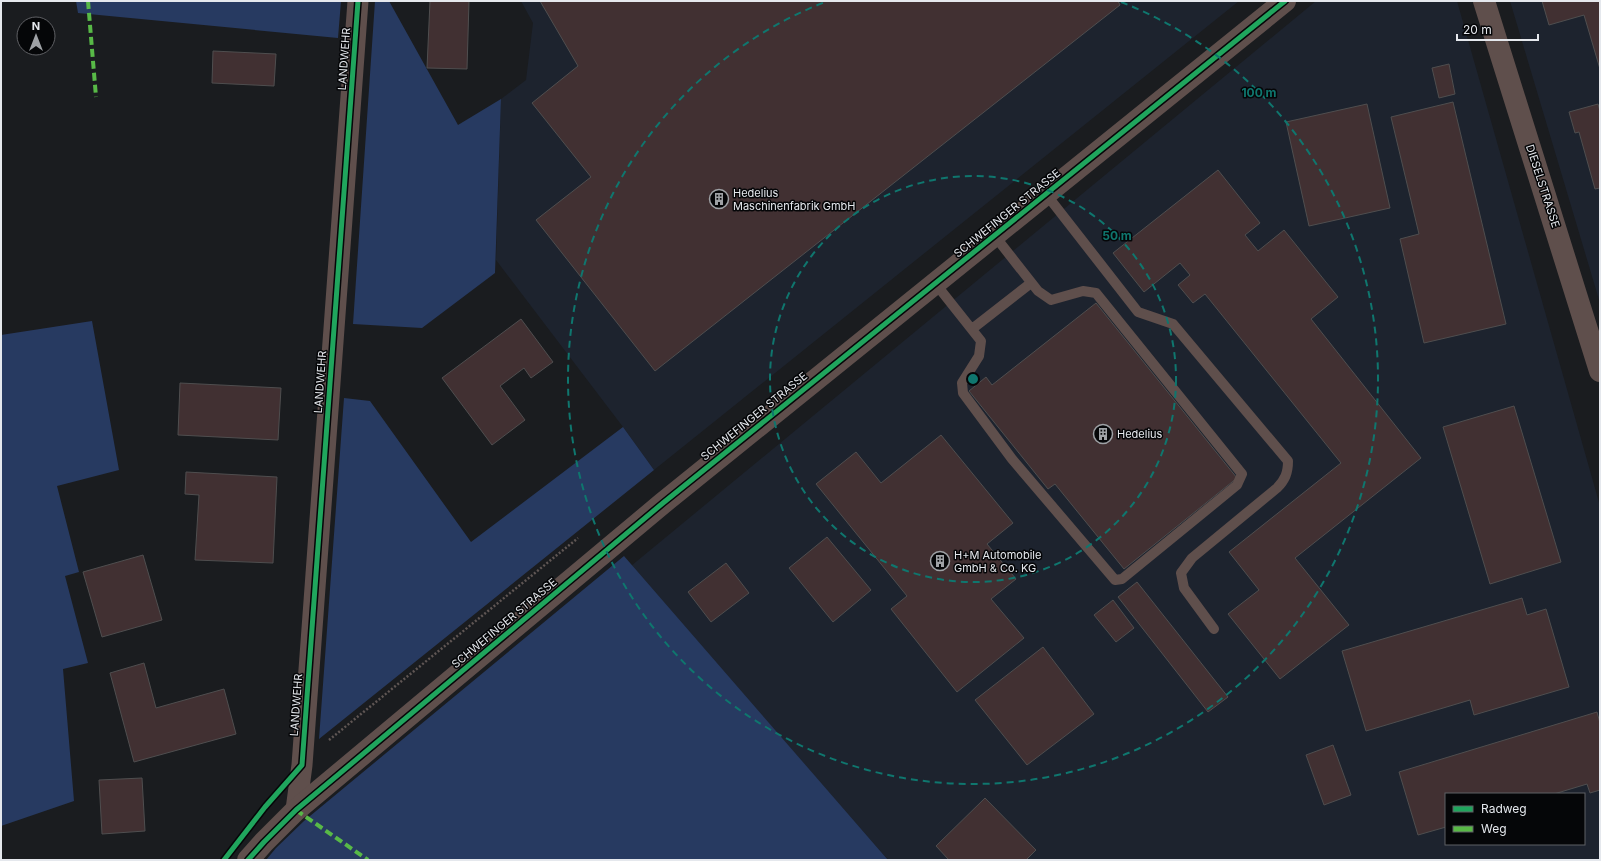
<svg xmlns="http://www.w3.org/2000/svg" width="1601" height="861" font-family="Inter,sans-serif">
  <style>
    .built { fill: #1d232e; fill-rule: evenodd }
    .green { fill: #273a61 }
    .building { fill: #413032; stroke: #4f4e4f }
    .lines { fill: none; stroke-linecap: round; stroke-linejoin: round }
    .path { stroke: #5f5654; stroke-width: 2.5; stroke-dasharray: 2 2; stroke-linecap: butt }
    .service { stroke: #5f4f4c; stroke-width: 10 }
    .minor { stroke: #5f4f4c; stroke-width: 21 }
    .tertiary { stroke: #5f4f4c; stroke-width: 22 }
    .quiet { stroke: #58b947; stroke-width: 4; stroke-dasharray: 8 4; stroke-linecap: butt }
    .cycleway-casing { stroke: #050608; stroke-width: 8 }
    .cycleway { stroke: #20a55d; stroke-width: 5 }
    .ring { fill: none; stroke: #0f766e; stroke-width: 2; stroke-dasharray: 7 5 }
    .labels { text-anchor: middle; stroke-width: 3; stroke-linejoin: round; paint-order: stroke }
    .street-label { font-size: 11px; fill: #e5e8ed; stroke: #050608 }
    .poi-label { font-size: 11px; fill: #e5e8ed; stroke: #050608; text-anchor: start }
    .centre { fill: #0f766e; stroke: #050608; stroke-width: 2 }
    .ring-label { font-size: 12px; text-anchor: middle; font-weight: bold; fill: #0f766e; stroke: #050608; stroke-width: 3; stroke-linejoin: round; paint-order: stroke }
  </style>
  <rect width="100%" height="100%" fill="#1a1c1f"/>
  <path class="built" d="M521,1H1239L654,470L623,427L496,260L501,99L526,80L533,23Z
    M1316,1H1457L1600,506V860H888L631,566ZM1446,794H1584V844H1446Z
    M1510,1H1600V303Z"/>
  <path class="green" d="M76,1H341L338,38L78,13Z
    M375,1H389L458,125L501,99L495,273L422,328L353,324Z
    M92,321L119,470L57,486L79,572L65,576L88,663L63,669L74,801L1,826V335Z
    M344,398L370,401L471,542L623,427L654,470L319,739Z
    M624,556L888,860H266L276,848L304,821Z"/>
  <path class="building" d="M430,1H469L467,69L427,68Z
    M540,1H1118L1120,5L655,371L536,220L591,177L532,103L578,66Z
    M1542,1H1600V69L1584,15L1549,25Z
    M213,51L276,54L274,86L212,83Z
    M1449,64L1455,94L1439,98L1432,68Z
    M1453,102L1506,324L1424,343L1400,239L1419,234L1391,117Z
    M1367,104L1390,208L1309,226L1286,122Z
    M1598,104L1600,111V188L1595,189L1579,132L1575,133L1569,112Z
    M1218,170L1260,223L1245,235L1258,251L1284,230L1338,297L1311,319L1421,458L1295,558L1349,625L1280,679L1228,614L1259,590L1229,552L1341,463L1205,294L1193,303L1178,285L1190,275L1180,263L1144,292L1113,253Z
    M1096,303L1237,478L1124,569L1055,484L1048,489L969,391L986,377L992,385Z
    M521,319L553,362L531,378L524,368L500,386L525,420L492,445L442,378Z
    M180,383L281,388L278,440L178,435Z
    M1514,406L1561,562L1490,584L1443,427Z
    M941,435L1013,523L987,544L1016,579L991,599L1024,638L957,692L891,609L907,596L816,484L856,452L881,483Z
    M186,472L277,477L273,563L195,560L199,495L185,494Z
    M827,537L871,590L833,622L789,568Z
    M143,555L162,620L102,637L83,572Z
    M726,563L749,593L711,622L688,592Z
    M1137,582L1228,697L1208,712L1118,597Z
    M1522,598L1527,615L1546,609L1569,687L1474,715L1470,700L1366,731L1342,651Z
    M1113,600L1134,628L1116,642L1094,615Z
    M1043,647L1094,714L1027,765L975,700Z
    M144,663L156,708L224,689L236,734L134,762L110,673Z
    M1597,712L1600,723V790L1590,793L1587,784L1554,794H1446V827L1418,835L1399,772Z
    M1333,745L1351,795L1324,805L1306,755Z
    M142,778L145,831L102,834L99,780Z
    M985,798L1036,850L1026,860H949L936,846Z"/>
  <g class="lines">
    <path class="path" d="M329,740L578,538"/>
    <path class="service" d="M1046,194L1138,312L1173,324L1288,461C1288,473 1285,480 1277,488L1192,558L1181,573L1184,588L1214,629
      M935,283L981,341L979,356L962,383L963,393L1012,459L1115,580L1122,579L1237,485L1242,474L1096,293L1083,291L1051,300L1038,291L994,235
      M972,329L1031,283"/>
    <path class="minor" d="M296,810L302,765L358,1"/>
    <path class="tertiary" d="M1484,1L1600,371
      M248,860L264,842L296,810L663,503L1285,1"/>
    <path class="quiet" d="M88,1L96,97
      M296,810L368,860"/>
    <g class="cycleway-casing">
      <path id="cycleway" d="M224,860L265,807L302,765L358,1
        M248,860L264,842L296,810L663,503L1285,1"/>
    </g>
    <use href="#cycleway" class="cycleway"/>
  </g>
  <g class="ring">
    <circle cx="973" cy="379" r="203"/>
    <path d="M1121 2A405 405 0 1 1 825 2"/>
  </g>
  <defs>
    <g id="building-ring" transform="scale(1)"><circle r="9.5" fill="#050608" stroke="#9ea1a5" stroke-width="1.5"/><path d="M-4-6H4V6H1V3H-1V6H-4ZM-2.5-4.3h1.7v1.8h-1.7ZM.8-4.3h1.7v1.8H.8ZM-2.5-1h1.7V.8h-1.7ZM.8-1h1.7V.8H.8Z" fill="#9ea1a5"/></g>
  </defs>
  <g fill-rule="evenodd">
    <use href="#building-ring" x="719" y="199"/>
    <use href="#building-ring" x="1103" y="434"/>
    <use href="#building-ring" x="940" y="561"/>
  </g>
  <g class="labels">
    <g class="street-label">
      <text transform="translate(344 59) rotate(-86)" y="4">LANDWEHR</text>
      <text transform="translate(1543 186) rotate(72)" y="4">DIESELSTRASSE</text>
      <text transform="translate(1007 213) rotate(-39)" y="4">SCHWEFINGER STRASSE</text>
      <text transform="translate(320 382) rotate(-86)" y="4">LANDWEHR</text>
      <text transform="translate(754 416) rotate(-39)" y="4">SCHWEFINGER STRASSE</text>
      <text transform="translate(504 623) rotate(-40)" y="4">SCHWEFINGER STRASSE</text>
      <text transform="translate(296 705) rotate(-86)" y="4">LANDWEHR</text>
    </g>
    <g class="poi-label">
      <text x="733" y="197">Hedelius<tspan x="733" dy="13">Maschinenfabrik GmbH</tspan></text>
      <text x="1117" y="438">Hedelius</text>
      <text x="954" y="559">H+M Automobile<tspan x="954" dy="13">GmbH &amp; Co. KG</tspan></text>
    </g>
  </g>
  <circle cx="973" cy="379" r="6" class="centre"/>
  <g class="ring-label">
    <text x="1259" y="97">100 m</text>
    <text x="1117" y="240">50 m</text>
  </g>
  <rect width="1601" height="861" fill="none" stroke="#e5e8ed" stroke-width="4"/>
  <rect x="1445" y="793" width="140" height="52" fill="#050608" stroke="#5f6064"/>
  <rect x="1453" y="806" width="20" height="6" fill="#20a55d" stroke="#5f6064"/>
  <text x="1481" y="813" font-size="12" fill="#e5e8ed">Radweg</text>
  <rect x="1453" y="826" width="20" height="6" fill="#58b947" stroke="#5f6064"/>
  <text x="1481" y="833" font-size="12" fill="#e5e8ed">Weg</text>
  <g transform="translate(36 36)"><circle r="19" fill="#050608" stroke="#5f6064"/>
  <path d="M0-3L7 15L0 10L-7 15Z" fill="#9ea1a5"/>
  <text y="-6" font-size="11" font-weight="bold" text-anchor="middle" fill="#e5e8ed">N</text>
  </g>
  <path d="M1457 34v6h81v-6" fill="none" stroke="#e5e8ed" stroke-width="2"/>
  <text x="1463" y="34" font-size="12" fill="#e5e8ed" stroke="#050608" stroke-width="3" paint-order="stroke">20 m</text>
</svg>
